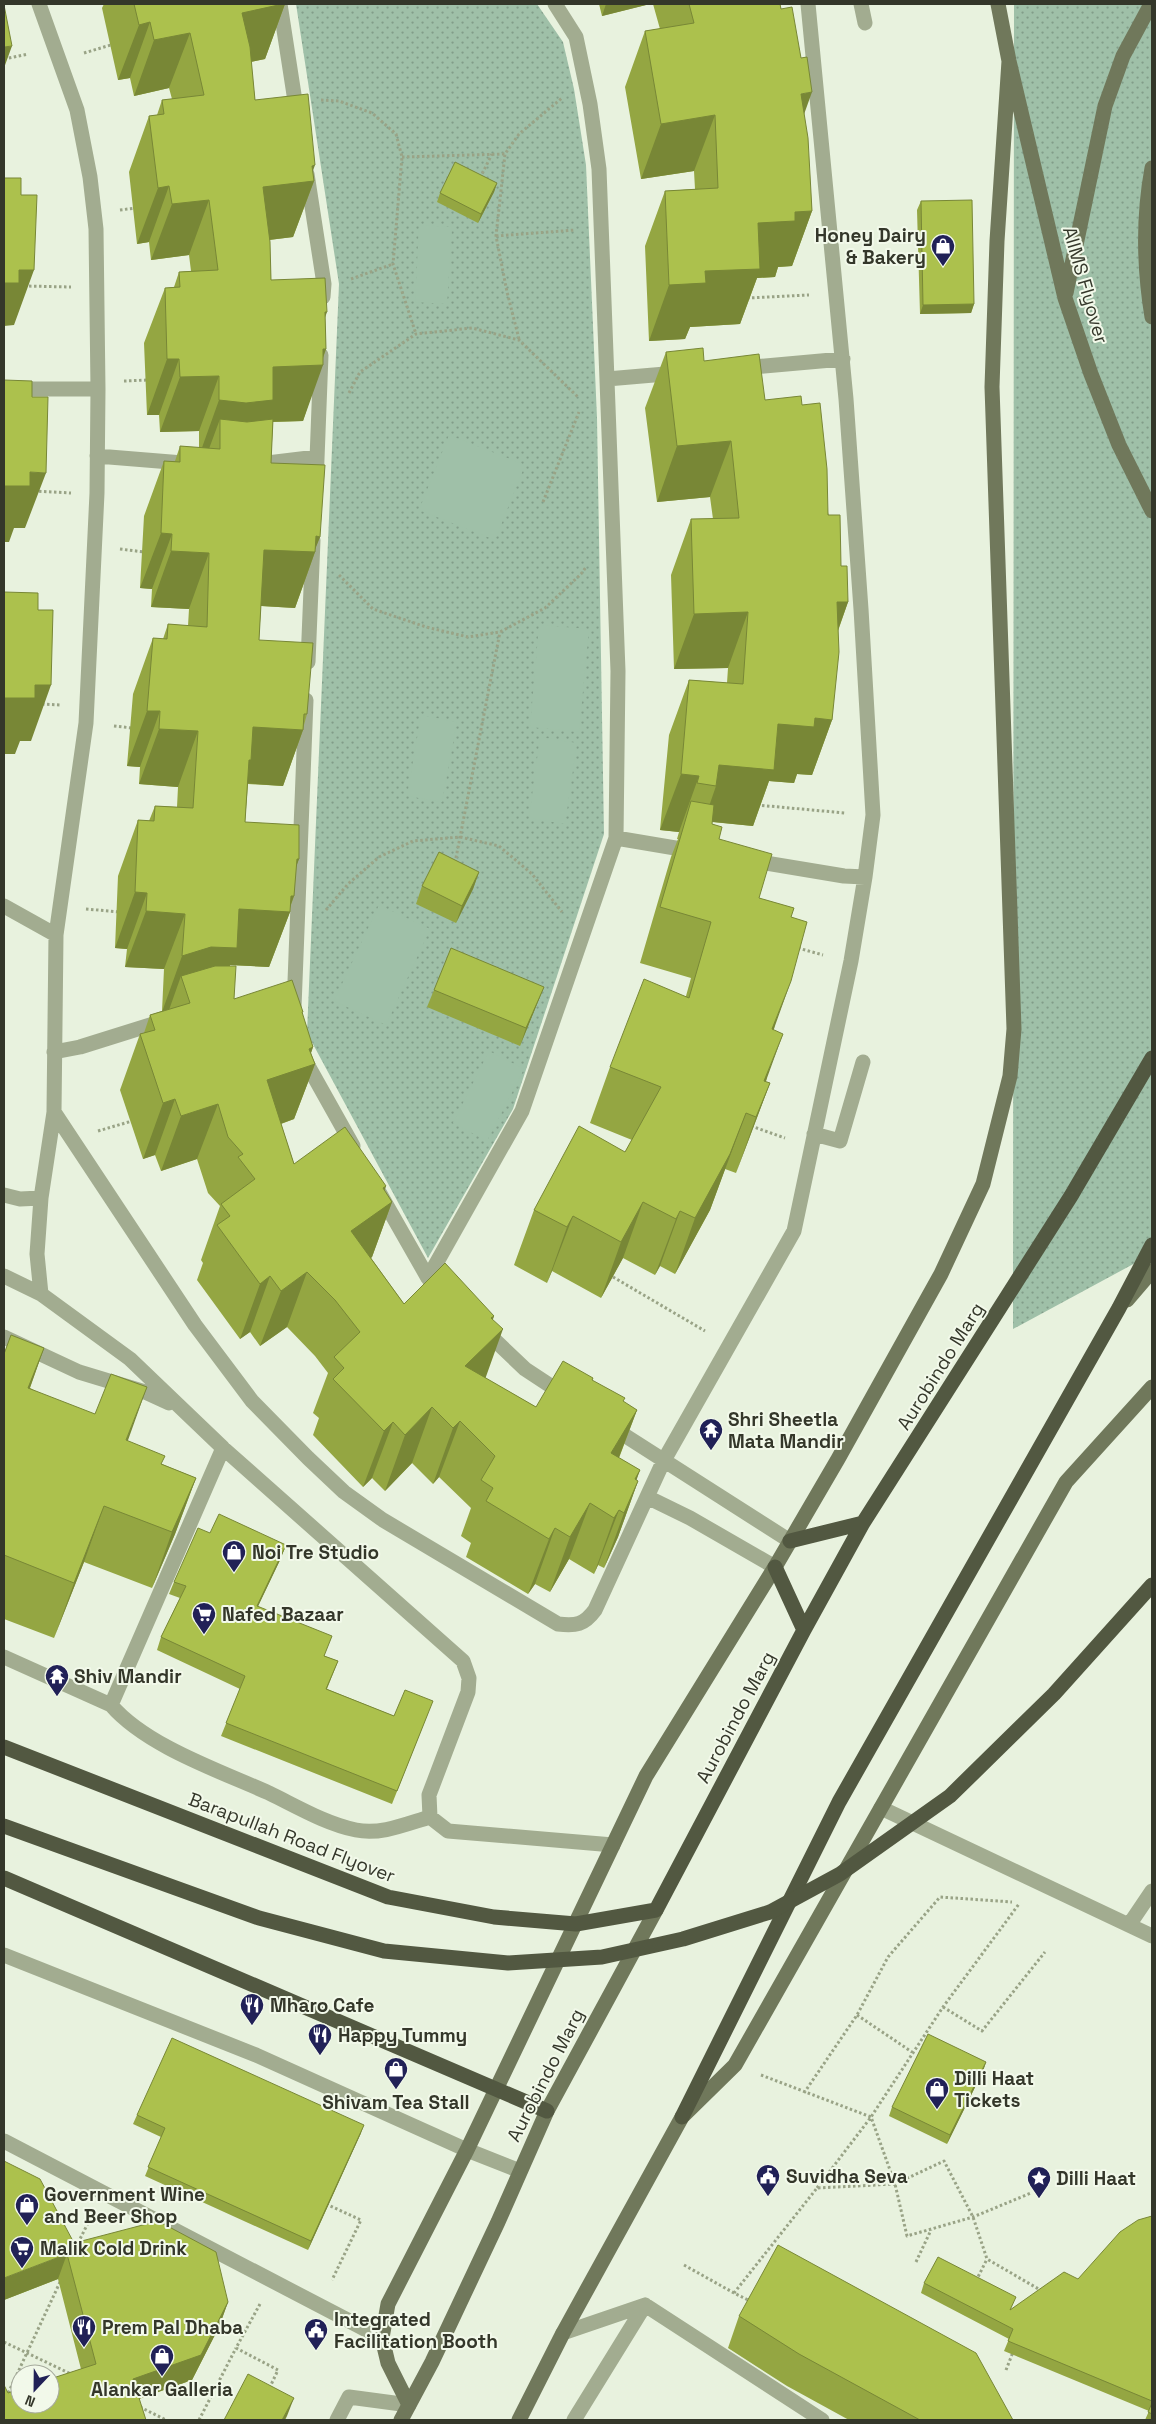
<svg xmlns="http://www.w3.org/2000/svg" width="1156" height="2424" font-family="'Space Grotesk',sans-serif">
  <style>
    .park { fill: url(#park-dots) }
    .pitch { fill: #9fc0a8 }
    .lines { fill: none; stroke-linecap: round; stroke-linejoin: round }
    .path { stroke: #99a386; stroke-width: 3; stroke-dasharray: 2.5 2.5; stroke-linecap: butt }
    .minor { stroke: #a2ac90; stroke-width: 15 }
    .major { stroke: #70785b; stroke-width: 15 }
    .highway { stroke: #525841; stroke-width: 15 }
    .highway-bridge { stroke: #525841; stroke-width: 15 }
    .wall { fill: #94a642 }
    .shaded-wall { fill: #788736 }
    .building { fill: #acc14d; stroke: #788736 }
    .labels { text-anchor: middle; stroke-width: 4; stroke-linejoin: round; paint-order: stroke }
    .poi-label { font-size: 19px; font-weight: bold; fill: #34372a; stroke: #f2f9ea; text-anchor: start }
    .street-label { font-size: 19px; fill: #34372a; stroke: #f2f9ea }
  </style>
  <defs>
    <pattern id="park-dots" width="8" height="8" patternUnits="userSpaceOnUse" patternTransform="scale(1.25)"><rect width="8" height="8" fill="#9fc0a8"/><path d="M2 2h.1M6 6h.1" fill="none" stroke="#829d89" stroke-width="1.8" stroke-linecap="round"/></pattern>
  </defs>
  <rect width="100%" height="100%" fill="#e8f2de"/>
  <path class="park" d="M296,4H537L563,42L574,89L586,165L597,418L604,834L513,1109L428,1258L307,1033L339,284Z
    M1014,4H1152V1254L1013,1329Z"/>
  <path class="pitch" d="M419,225L452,227L447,304L415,302Z
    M449,435L525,465L495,540L419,510Z
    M539,625L589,629L579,732L530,727Z
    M421,715L457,722L442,802L407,796Z
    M540,737L577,743L565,824L529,818Z
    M379,905L430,929L386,1025L334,1001Z
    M489,1051L524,1069L487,1141L453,1123Z"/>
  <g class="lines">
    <path class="path" d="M84,53L114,44
      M4,59L28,54
      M321,100L339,101L372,113L396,134L402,157L393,264L416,334
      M402,157L505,154
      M480,178L492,154
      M120,210L136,208
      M496,236L575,230
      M351,279L393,264
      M24,286L71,287
      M747,298L809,295
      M519,339L507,292L496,236L505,154L519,134L562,98
      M124,381L148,380
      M349,393L360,372L416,334L472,328L519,340L579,398
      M34,491L71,493
      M543,502L579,412
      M120,549L144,552
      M339,575L373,609L426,627L468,637L500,632L545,608L581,574L586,567
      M42,704L61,705
      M114,726L132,728
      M757,805L845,813
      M455,863L500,632
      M86,909L120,912
      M326,910L348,884L379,857L413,841L460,837L499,846L532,874L562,912
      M798,948L823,955
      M751,1126L785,1138
      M98,1131L132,1121
      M613,1277L705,1331
      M943,2007L982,2031L1045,1952
      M857,2015L912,2052
      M761,2075L871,2117L895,2184L907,2236L973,2217L1031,2193
      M804,2093L857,2015L888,1957L940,1897L1012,1902
      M817,2188L871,2117L943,2007L1019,1904
      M326,2204L361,2220L332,2280
      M78,2243L91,2217
      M916,2262L931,2230
      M684,2265L734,2293
      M976,2281L987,2259
      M752,2302L734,2293L817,2188L895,2184L944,2161L973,2217L987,2259L1042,2291
      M260,2304L236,2348L278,2370L269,2389
      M4,2342L71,2374
      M1006,2370L1013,2352
      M4,2402L61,2280
      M140,2407L166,2420
      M199,2420L236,2348"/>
    <path class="minor" d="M39,4L77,110L90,177L96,229L98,389L97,493L86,723L56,935L54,1112L41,1198L37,1254L41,1294
      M280,4L297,114
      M861,4L865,23
      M307,174L324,284L323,297
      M742,368L843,359
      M607,379L677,373
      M4,389H98
      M97,456L183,463
      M250,465L317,457
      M316,485L321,355
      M308,662L313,540
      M616,838L693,851
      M748,860L844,876L865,877
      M4,906L56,935
      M294,1007L306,700
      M54,1052L80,1047L166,1020
      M302,1055L353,1146
      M54,1112L195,1325L252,1401L308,1458L344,1492L383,1520L558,1624C576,1626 584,1625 595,1610L663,1462L794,1231L851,961L865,877L873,815L861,609L846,399L808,4
      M814,1134L840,1141L863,1062
      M379,1192L428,1278
      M4,1195L20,1199L41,1198
      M4,1276L41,1294L130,1359L223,1448L463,1661L469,1678L468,1692L429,1795L430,1817L448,1831L613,1845
      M444,1293L428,1278L522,1111L616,838L618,671L599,169L590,104L576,37L555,4
      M483,1329L525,1369L566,1396
      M4,1337L79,1372L145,1392L169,1403
      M610,1426C670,1465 730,1502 790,1541
      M647,1497L690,1518L775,1567
      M4,1657L111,1705C146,1746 220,1771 269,1793C296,1806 326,1824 356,1830C381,1835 406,1824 430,1817
      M111,1705L223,1448
      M881,1808L1152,1936
      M1129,1925L1152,1891
      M4,1955L256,2055L467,2150L520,2171
      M4,2141L382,2338
      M563,2333L645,2305L822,2420
      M337,2420L349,2397L409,2405
      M574,2420L645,2305"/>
    <path class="major" d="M998,4L1009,61L1065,298L1091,374L1119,445L1152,511
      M1152,168C1143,217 1144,268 1152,317
      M1066,293L1105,106L1123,56L1151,4
      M1127,1300L1152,1271
      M409,2405L388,2363L382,2338L388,2304L467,2150L646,1776L775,1567L838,1459L941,1274L983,1184L1010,1076L1014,1029L992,387L997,241L1009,61
      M401,2420L432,2362L498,2222L547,2111L656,1910
      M519,2420L563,2333L682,2117L735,2065L1066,1482L1152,1387"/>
    <path class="highway" d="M790,1541L863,1523
      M775,1567L804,1630
      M4,1747L388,1897L494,1917L576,1924L656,1910L804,1630L863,1523L1071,1196L1152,1058
      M4,1878L547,2111
      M682,2117L839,1802L1119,1308L1152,1245"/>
    <path class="highway-bridge" d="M4,1826L259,1918L384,1951L508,1963L602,1957L683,1939L770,1912L840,1874L950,1796L1054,1694L1152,1585"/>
  </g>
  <path class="wall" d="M104,4H285L265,59L251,62L255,100L313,173L314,181L293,237L269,240L271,280L325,318L326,349L303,421L273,422L271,463L320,537L315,549V552L295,608L261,606L259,640L307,714L304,725L303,730L283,786L248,784L245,822L299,859L296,866L294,896L290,908V912L269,967L230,965L234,999L302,1015L313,1047L311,1053L315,1064L294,1119L281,1124L294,1164L386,1186L384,1191L392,1202L372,1257L371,1258L404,1304L494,1316L493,1319L485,1378L536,1407L593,1378L592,1381L623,1402L637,1410L619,1458L640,1470L636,1480L638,1481L618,1537L604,1568L598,1565L594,1574L569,1559L550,1592L535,1584L528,1594L466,1557L471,1543L461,1536L471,1508L439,1477L433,1484L412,1463L385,1491L372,1478L363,1487L313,1435L319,1418L313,1413L328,1373L315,1356L287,1327L260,1346L250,1332L240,1339L197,1280L203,1263L201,1260L220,1206L208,1193L197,1159L161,1171L155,1155L143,1159L120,1090L140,1034L144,1033L150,1015L162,1011L164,969L125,967L127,949L115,948L118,876L138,820L149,821L155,806L177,807L178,787L139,784L140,767L127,766L133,694L153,638L163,639L168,624L188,626L189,609L151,607L152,589L140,588L144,516L164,461H175L180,446L199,448V431L160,432L159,415H147L144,343L165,288L174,287L179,272L191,271L189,255L151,260L149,242L137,244L129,172L149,116L157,115L162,100L172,99L169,88L134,96L130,78L118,80L102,8Z
    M599,4H650L602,16Z
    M653,4H780L804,115L812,211L792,266L778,267L775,277L757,278L740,324L690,327L685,339L649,341L645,246L665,191L695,189L694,171L641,179L625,87L645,31L660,29Z
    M497,183L494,192L478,223L437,202L440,193Z
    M921,201L974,304L971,313L920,314L917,210Z
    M666,352L704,361L765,400L802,405L841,566L848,602L838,631L832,720L812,775L797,774L794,783L769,781L753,826L712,822V824L719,839L759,898L791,917L766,1082L770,1083L736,1173L725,1169L710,1210L675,1274L660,1266L655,1275L623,1258L601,1298L552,1271L547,1283L514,1265L534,1210L625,1152L632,1140L590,1123L610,1067L686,996L691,978L640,963L671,857L678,839H677L679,832L660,830L669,735L689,680L727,683L728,668L674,669L671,575L691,519H713L710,497L657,502L645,408Z
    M479,872L473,889L456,923L416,904L422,886Z
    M544,987L537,1004L520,1046L427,1007L434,990Z
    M44,1348L30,1388L127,1441L162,1464L196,1478L175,1534L152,1588L84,1562L54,1638L4,1619V1354Z
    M210,1533L281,1558L258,1606L325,1656L338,1661L327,1689L394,1716L428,1713L392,1804L221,1736L240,1689L157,1650L161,1637L180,1598L169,1594L174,1582Z
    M986,2062L983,2071L947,2144L889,2116L892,2107Z
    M137,2115L361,2133L308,2250L145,2176L161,2137L133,2124Z
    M1152,2216V2420H1145L1149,2411L1004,2351L1009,2339L921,2293L924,2283L1011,2309L1078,2279Z
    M74,2243L228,2302L219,2327L192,2380L139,2399L8,2393L81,2369L58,2279L4,2300Z
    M739,2316L1013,2420H849L787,2386L728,2348Z"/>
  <path class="shaded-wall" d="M275,4H285L265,59L221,68L242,13Z
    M606,4H650L602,16Z
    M150,22L130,78L118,80L139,25Z
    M190,33L169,88L134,96L154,40Z
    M12,46L4,68V47Z
    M812,92L792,148L801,94Z
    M715,115L694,171L641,179L661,124Z
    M315,165L309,182L314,181L293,237L243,243L263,187L312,166Z
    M497,183L494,192L478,223L481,214Z
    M169,186L149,242L137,244L158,188Z
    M209,200L189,255L151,260L172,204Z
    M812,211L792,266L778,267L775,277L757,278L740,324L690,327L685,339L649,341L669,285L705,271L758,223L795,212Z
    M19,270H34L14,325L4,326V283Z
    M974,304L971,313L920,314L923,305Z
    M325,312H327L308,366L323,349H326L320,365H323L303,421L265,422L220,449V419L206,457L199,456L219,400L273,367Z
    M167,359H179L159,415H147Z
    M219,376L199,431L160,432L180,377Z
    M731,441L710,497L657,502L677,446Z
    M30,472L46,473L25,528H14L9,542H4V486Z
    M161,533L172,534L152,589L140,588Z
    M316,536L320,537L314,552H315L295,608L244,605L264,550Z
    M171,551L209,553L189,609L151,607Z
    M837,602H848L828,658Z
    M748,612L728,668L674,669L694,614Z
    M35,685H51L31,741H20L15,754H4V698Z
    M147,711H160L140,767L127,766Z
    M815,718L832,720L812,775L797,774L794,783L769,781L753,826L704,821L716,786L719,765L778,724Z
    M253,727L303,730L283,786L242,783Z
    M159,729L198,731L178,787L139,784Z
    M681,774L699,776L679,832L660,830Z
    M297,859H299L280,911L291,896H294L288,912H290L269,967L230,965L217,1003L181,976L169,1010L162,1012L182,956L239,909Z
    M479,872L473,889L456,923L462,906Z
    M135,892L147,893L127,949L115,948Z
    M146,911L185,914L164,969L125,967Z
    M791,981L771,1037L772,1029Z
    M544,987L537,1004L520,1046L526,1028Z
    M783,1034L763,1089L764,1081Z
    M313,1047L306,1067L315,1064L294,1119L246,1136L267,1080L309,1049Z
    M770,1083L749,1139L736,1173L756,1117Z
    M175,1099L155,1155L143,1159L163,1103Z
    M218,1104L197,1159L161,1171L181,1116Z
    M746,1113L710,1210L675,1274L695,1218Z
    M386,1186L376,1213L392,1202L372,1257L331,1286L351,1231L383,1188Z
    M643,1202L623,1258L601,1298L621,1242Z
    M680,1211L660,1266L655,1275L676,1219Z
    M573,1216L552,1271L547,1283L567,1227Z
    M307,1272L287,1327L260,1346L281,1291Z
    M270,1276L250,1332L240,1339L260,1284Z
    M494,1316L481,1350L503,1329L483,1385L465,1366L491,1318Z
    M44,1348L24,1404L28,1388Z
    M147,1387L127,1443L126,1440Z
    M432,1407L412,1463L385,1491L405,1435Z
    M637,1410L616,1465L611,1453Z
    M460,1421L439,1477L433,1484L453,1428Z
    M393,1422L372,1478L363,1487L384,1431Z
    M640,1470L627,1507L638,1481L618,1537L604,1568L624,1513L635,1479Z
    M196,1478L175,1534L152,1588L172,1532Z
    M590,1503L569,1559L550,1592L570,1537Z
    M104,1506L84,1562L54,1638L74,1583Z
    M619,1510L598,1565L594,1574L614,1518Z
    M555,1528L535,1584L528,1594L549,1539Z
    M286,1545L281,1558L252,1619L257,1606Z
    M986,2062L983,2071L947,2144L950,2135Z
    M364,2125L361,2133L308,2250L311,2241Z
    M67,2254L58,2279L4,2300V2278Z
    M228,2302L219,2327L192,2380L124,2404L133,2379Z
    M294,2398L287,2416L285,2420H282Z"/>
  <path class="building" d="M134,4H283L242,13L250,47L255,100L308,94L315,165L312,166L314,181L263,187L270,242L271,280L325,278L327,312H325L326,349H323V365L273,367V400L246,403L219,400V376L180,377L179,359H167L165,288L180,287L179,272L218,270L209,200L172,204L169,186L158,188L149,116L164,114L162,100L204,95L190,33L154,40L150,22L139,25Z
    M689,4H780L781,9L792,7L801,58L807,57L812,92L801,94L808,138L812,211L795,212V221L758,223L760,269L705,271L706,283L669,285L665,191L718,188L715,115L661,124L645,31L694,23Z
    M4,5L12,46L4,47Z
    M455,162L497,183L481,214L440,193Z
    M4,178H21V195H37L34,270H19V283H4Z
    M972,200L974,304L923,305L921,201Z
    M703,348L704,361L759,354L765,400L801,396L802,405L820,403L827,469L828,515H840L841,566H847L848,602H837L839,652L832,720L815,718L814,727L778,724L774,770L719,765L716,786L697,783L699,776L681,774L689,680L743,684L748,612L694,614L691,519L739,518L731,441L677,446L666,352Z
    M4,380L32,381V397H48L46,473L30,472V486H4Z
    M220,419L247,422L273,419L271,463L325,465L320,537L316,536L315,552L264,550L259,640L313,643L307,714H304L303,730L253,727L251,760H249L245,822L299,825V859H297L294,896H291L290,912L239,909L237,948L211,947L182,956L185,914L146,911L147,893L135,892L138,820L154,821L155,806L193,808L198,731L159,729L160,711H147L153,638L167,639L168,624L207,627L209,553L171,551L172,534L161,533L164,461L180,462V446L220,449Z
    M4,592L38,593V610H53L51,685H35V698H4Z
    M691,801L714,805L712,824L722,827L719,839L772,854L759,898L794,908L791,917L807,922L791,981L772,1029L783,1034L764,1081L770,1083L756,1117L746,1113L730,1154L695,1218L680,1211L676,1219L643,1202L621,1242L573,1216L567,1227L534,1210L579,1126L625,1152L661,1087L610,1067L644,979L689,998L711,922L660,907Z
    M439,852L479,872L462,906L422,886Z
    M451,948L544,987L526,1028L434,990Z
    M215,966H236L234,999L292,980L303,1012H302L313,1047L309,1049L315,1064L267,1080L294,1164L345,1127L386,1186L383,1188L392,1202L351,1231L404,1304L445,1263L494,1316L491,1318L503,1329L465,1366L536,1407L563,1361L593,1378L592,1380L625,1398L623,1401L637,1410L611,1453L640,1470L635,1479L638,1481L624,1513L619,1510L614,1518L590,1503L570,1537L555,1528L549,1539L486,1501L493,1488L481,1480L495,1456L460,1421L453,1428L432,1407L405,1435L393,1422L384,1431L333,1379L344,1368L334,1357L360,1332L335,1300L307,1272L281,1291L270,1276L260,1284L217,1225L230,1216L221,1204L255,1179L238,1157L243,1154L228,1137L218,1104L181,1116L175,1099L163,1103L140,1034L155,1030L150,1015L190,1003L181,976Z
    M11,1335L44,1348L28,1388L95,1414L111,1374L147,1387L126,1440L165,1456L161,1464L196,1478L172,1532L104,1506L74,1583L4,1555V1354Z
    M219,1514L286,1545L257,1606L332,1636L324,1656L338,1661L326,1689L394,1716L405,1690L433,1701L397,1791L226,1723L245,1676L161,1637L186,1586L174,1582L198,1528L210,1533Z
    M928,2034L986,2062L950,2135L892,2107Z
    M172,2038L364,2125L311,2241L148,2167L165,2128L137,2115Z
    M4,2161L40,2179L74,2243L158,2221L216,2252L228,2302L201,2355L133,2379L146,2420H4V2385L8,2393L20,2389V2404H50V2379L96,2364L67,2254L4,2278Z
    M1152,2216V2401L1008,2341L1013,2329L924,2283L938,2257L1016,2297L1010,2310L1064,2272L1078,2279L1120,2232L1138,2220Z
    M778,2245L976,2353L1013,2420H920L799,2354L739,2316Z
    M248,2374L294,2398L282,2420H224Z
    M1152,2403V2414L1148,2412Z"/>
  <defs>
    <g id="shop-pin" transform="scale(1.25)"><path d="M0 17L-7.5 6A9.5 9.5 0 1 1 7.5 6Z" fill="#212157" stroke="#f2f9ea"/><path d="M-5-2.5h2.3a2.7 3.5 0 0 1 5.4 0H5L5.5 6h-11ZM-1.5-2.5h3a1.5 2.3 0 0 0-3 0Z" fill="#fff"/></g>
    <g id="temple-pin" transform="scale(1.25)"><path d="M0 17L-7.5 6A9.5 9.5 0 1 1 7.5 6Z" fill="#212157" stroke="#f2f9ea"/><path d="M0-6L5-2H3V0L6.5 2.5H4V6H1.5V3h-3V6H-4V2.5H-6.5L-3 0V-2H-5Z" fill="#fff"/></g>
    <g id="supermarket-pin" transform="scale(1.25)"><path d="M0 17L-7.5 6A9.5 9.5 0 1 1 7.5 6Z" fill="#212157" stroke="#f2f9ea"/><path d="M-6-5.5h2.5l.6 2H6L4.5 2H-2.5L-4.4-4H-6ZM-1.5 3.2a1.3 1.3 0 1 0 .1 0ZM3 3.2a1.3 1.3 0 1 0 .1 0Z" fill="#fff"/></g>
    <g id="restaurant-pin" transform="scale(1.25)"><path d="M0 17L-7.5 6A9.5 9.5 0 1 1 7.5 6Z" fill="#212157" stroke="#f2f9ea"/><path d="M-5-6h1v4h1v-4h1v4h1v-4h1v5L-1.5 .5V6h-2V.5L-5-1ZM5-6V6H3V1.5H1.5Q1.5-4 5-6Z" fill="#fff"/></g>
    <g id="civic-pin" transform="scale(1.25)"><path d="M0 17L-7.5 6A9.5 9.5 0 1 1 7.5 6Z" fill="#212157" stroke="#f2f9ea"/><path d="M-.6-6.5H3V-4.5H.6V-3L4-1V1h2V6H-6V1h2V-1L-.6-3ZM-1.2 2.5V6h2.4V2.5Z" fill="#fff"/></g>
    <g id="sight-pin" transform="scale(1.25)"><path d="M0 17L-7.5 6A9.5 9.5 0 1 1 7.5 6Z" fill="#212157" stroke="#f2f9ea"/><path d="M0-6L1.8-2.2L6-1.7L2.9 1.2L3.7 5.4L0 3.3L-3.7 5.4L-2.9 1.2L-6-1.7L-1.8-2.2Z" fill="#fff"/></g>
  </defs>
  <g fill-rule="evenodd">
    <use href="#shop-pin" x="943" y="246"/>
    <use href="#temple-pin" x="711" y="1430"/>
    <use href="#shop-pin" x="234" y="1552"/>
    <use href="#supermarket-pin" x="204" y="1614"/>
    <use href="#temple-pin" x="57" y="1676"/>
    <use href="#restaurant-pin" x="252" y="2005"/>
    <use href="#restaurant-pin" x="320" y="2035"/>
    <use href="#shop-pin" x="396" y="2069"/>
    <use href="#shop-pin" x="937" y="2089"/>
    <use href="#civic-pin" x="768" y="2176"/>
    <use href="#sight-pin" x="1039" y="2178"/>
    <use href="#shop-pin" x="27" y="2205"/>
    <use href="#supermarket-pin" x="22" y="2248"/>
    <use href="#restaurant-pin" x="84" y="2327"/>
    <use href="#civic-pin" x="316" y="2330"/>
    <use href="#shop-pin" x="162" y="2356"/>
  </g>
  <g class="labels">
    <g class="poi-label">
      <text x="926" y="242" text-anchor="end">Honey Dairy<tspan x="926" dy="22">&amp; Bakery</tspan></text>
      <text x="728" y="1426">Shri Sheetla<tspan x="728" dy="22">Mata Mandir</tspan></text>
      <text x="252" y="1559">Noi Tre Studio</text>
      <text x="222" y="1621">Nafed Bazaar</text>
      <text x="74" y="1683">Shiv Mandir</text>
      <text x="270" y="2012">Mharo Cafe</text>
      <text x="338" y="2042">Happy Tummy</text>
      <text x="954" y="2085">Dilli Haat<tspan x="954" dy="22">Tickets</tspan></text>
      <text x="396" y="2109" text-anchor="middle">Shivam Tea Stall</text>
      <text x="786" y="2183">Suvidha Seva</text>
      <text x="1056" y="2185">Dilli Haat</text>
      <text x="44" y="2201">Government Wine<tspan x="44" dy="22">and Beer Shop</tspan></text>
      <text x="40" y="2255">Malik Cold Drink</text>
      <text x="334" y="2326">Integrated<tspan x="334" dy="22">Facilitation Booth</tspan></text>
      <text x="102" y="2334">Prem Pal Dhaba</text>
      <text x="162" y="2396" text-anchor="middle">Alankar Galleria</text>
    </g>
    <g class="street-label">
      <text transform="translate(1086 285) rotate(74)" y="7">AIIMS Flyover</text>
      <text transform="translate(940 1366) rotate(-58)" y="7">Aurobindo Marg</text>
      <text transform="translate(735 1717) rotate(-62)" y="7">Aurobindo Marg</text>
      <text transform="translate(292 1837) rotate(21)" y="7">Barapullah Road Flyover</text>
      <text transform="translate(545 2075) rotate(-63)" y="7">Aurobindo Marg</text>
    </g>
  </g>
  <rect width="1156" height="2424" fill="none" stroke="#34372a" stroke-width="10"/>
  <g transform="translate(35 2389) rotate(202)"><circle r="24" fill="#f2f9ea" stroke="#a6ab9d"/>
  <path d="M0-4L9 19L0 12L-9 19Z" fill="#212157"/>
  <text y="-8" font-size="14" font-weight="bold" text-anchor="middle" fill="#34372a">N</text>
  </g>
</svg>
